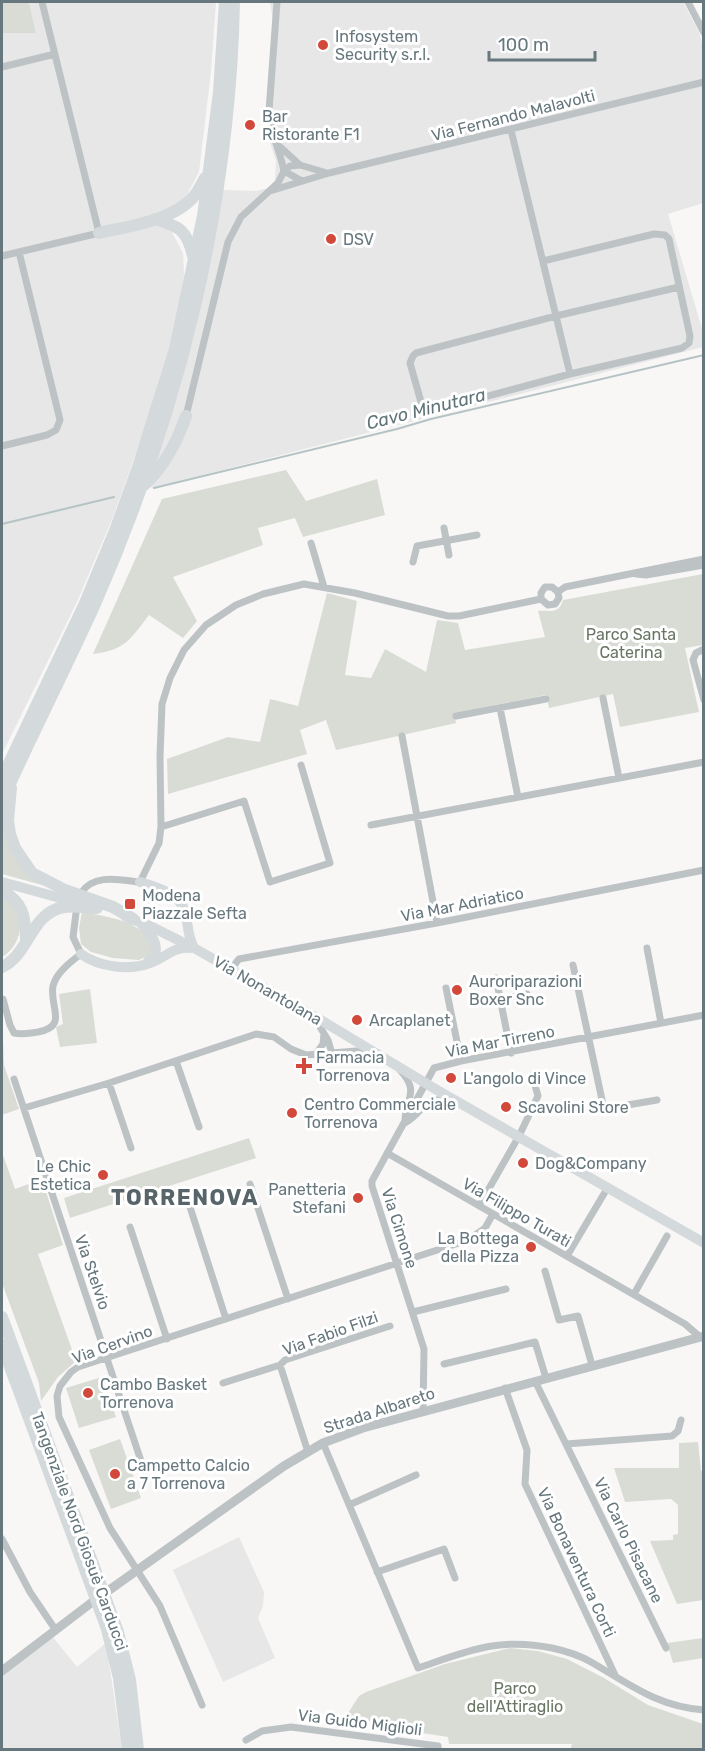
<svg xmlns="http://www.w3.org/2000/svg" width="705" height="1751" font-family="Rubik,sans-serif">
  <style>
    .built { fill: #e6e7e6 }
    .green { fill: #d9dcd5 }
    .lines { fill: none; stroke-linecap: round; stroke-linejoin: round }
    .stream { stroke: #b6c3c5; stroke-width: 2 }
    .minor { stroke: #bdc3c5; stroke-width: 7 }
    .tertiary { stroke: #bdc3c5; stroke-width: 9 }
    .secondary { stroke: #d4d9db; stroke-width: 10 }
    .trunk { stroke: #d4d9db; stroke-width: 12 }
    .poi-dot { fill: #d2493c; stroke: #fff; stroke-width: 2 }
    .labels { text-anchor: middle; stroke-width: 6; stroke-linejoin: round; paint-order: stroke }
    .poi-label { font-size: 16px; fill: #66777d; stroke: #fff; text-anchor: start }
    .street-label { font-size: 16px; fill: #66777d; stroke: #fff }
    .park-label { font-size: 16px; fill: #6a7664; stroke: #fff }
    .water-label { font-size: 18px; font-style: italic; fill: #607578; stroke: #fff }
    .district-label { font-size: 22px; font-weight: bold; letter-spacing: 1.5px; fill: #576469; stroke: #fff }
  </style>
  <rect width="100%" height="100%" fill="#f8f7f6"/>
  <path class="built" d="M29,2H216L211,72L199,172L186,197L167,223L183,253L184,274L180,309L156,397L113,517L77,602L2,754V33H36Z
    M270,2H683L699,32L703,47V203L668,214L703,332V347L153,488L147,486L187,361L212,253L222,190L256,191L268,188L275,180L276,161L265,127L273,22Z
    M239,1537L264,1592L263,1606L258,1618L275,1658L223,1682L173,1570Z
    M52,1636L77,1667L106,1643L122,1749L2,1750V1675Z"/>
  <path class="green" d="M2,2H29L36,33H2Z
    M286,470L306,501L377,479L385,515L303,537L295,518L258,528L263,545L173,577L197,621L183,638L149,615C130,640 125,650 93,654L162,499Z
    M703,574V645L685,648L699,712L620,727L613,694L549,708L546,695L454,713L456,723L336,750L326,720L300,730L307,754L168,794L167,759L228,737L260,742L270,699L298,706L327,593L357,601L345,675L371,678L385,649L426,672L437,620L458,623L465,650L545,637L538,611C549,610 559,615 563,600Z
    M4,804L3,823L49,887L2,874V810Z
    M2,895C6,899 13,903 15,908C26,925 18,948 2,957Z
    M82,912C108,917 142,920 154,947L149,955L139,960L113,958L91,952L81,944L79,928Z
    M90,989L97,1043L60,1047L56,1027L63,1024L59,994Z
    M2,1012L4,1065L19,1109L2,1115Z
    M249,1138L256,1158L70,1218L64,1198Z
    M2,1152L15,1189L42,1179L63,1245L38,1254L76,1361L58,1377L41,1401L39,1383L2,1283Z
    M102,1377L116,1417L79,1428L66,1388Z
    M120,1439L141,1498L111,1509L89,1450Z
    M698,1442L701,1471H704L703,1600L677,1604L650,1541L673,1540V1535L678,1534V1505L671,1499L625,1502L614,1468H679V1443Z
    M703,1638V1658L673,1663L667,1643Z
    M510,1648L538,1651L567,1659L604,1678L648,1705L703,1724V1749L570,1750L572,1744H449L448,1737L343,1721L359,1696L366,1692L445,1664Z"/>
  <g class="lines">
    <path class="stream" d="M154,488L397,429L431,419L704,355
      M2,524L114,497"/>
    <path class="minor" d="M277,2L269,111C270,132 280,151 284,171
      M688,2L704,33
      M2,67L55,54
      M511,130L570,374
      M278,145L300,165L327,173
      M284,171L302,181
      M270,191L329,173L704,82
      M2,256L99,233L42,2
      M543,261L654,234L665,235L669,239L690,336L689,343L682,348L570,374L432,411L423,409L410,363L413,356L416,353L556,316L679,287
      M186,416L228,242L241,217L278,183L284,171L290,166L300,165
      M2,446L47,435L56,430L60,420L19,252
      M444,528L449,555
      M311,543L324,587
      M413,562L417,546L477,535
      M636,574L646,575L704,565
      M558,592L565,587L704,559
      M541,599L548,605L555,604L559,598L558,592
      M541,599V593L545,587H552L558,592
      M704,649L696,653L693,660L704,700
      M603,698L619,778
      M500,708L518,797
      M456,716L546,699
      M402,736L437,923
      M371,825L704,762
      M161,827L244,801L270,882L330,863L301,765
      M81,893C94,873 120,880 140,882L159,843L161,827L160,756L162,704L170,678L184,650L206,625L236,605L263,594L304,584L355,593L448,616H459L541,599
      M647,948L661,1023
      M573,965L604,1109L657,1100
      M231,969L239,959L437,923L704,870
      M496,978L511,1053
      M446,988L461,1061
      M3,999L10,1025L14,1033C22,1035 30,1033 38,1032C69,1026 49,1007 53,986C56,973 70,962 81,954L73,937L76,913
      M500,999L527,994
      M315,1019L328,1040L332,1054
      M315,1055L323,1044L324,1034
      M176,1061L199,1127
      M400,1070C420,1092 406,1097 405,1120
      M14,1079L145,1473
      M109,1083L131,1148
      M24,1108L109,1083L256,1034L274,1037L291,1049L306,1055L369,1050
      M405,1123C427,1111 423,1090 454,1105
      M387,1153L685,1324L700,1337
      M250,1184L288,1299
      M189,1204L226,1319
      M479,1206L519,1136L538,1096L532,1075
      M130,1227L167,1339
      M567,1256L608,1187
      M545,1271L559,1320L578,1316L592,1365
      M634,1294L667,1236
      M413,1312L506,1289
      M444,1364L535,1342L546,1378
      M535,1381L666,1648
      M223,1383L280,1365
      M505,1388L527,1450L525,1484L616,1677
      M423,1411L424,1349L372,1186V1181L434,1068L461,1061L704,1015
      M323,1443L418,1668C468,1651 498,1637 552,1648C566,1651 579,1655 591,1662C629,1684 658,1707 704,1710
      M566,1444L672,1436L678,1431L681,1420
      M308,1452L280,1365L285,1360L390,1326
      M349,1505L416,1475
      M2,1539L30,1592L55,1629
      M377,1572L444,1549L455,1578
      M202,1705L160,1606L110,1528L59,1417L57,1396L60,1386L71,1372L78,1367L468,1240L485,1228L493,1214
      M246,1740L262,1731L291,1727L438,1746V1750"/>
    <path class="tertiary" d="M2,1671L91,1603L284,1466L323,1443L363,1428L704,1336"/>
    <path class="secondary" d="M2,882L82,904
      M140,882C157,887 182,894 186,915C188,927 188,937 194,948
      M126,917L150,926L194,948L314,1016L437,1090L704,1243
      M142,925C150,934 159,942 155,955L148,961
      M81,954C99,967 129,971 150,963C165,958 174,946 190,948"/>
    <path class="trunk" d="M155,219C179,226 187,230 193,256
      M99,233C129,226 176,220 195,195C199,190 202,183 205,178
      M144,485C165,466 177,442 186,416
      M2,778L85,603L116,528L139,464L175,349L203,216L219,92L225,2
      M11,788L8,820L10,834L15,848L32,873L65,890L113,907L133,919
      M2,801C32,735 65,670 95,604C178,415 230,209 234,2
      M2,890C23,903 25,915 26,939
      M2,967C30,954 30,913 64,907C75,905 86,908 97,908
      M2,1317L118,1632L130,1680L138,1750
      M2,1345L107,1629L119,1678L128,1750"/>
  </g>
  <g class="poi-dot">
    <circle cx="323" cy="45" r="6"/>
    <circle cx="250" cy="125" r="6"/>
    <circle cx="331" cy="239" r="6"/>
    <rect x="124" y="898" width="12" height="12" rx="3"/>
    <circle cx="457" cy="990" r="6"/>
    <circle cx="357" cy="1020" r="6"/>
    <path d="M301 1057h6v6h6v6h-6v6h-6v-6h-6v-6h6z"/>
    <circle cx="451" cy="1078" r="6"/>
    <circle cx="506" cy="1107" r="6"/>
    <circle cx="292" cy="1113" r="6"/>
    <circle cx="523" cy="1163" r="6"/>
    <circle cx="103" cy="1175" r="6"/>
    <circle cx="358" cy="1198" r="6"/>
    <circle cx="531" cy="1247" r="6"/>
    <circle cx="88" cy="1393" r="6"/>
    <circle cx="115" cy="1474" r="6"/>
  </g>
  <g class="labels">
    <g class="poi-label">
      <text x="335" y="42">Infosystem<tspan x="335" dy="18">Security s.r.l.</tspan></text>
      <text x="262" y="122">Bar<tspan x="262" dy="18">Ristorante F1</tspan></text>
      <text x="343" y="245">DSV</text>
      <text x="142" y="901">Modena<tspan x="142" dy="18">Piazzale Sefta</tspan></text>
      <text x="469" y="987">Auroriparazioni<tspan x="469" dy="18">Boxer Snc</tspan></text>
      <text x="369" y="1026">Arcaplanet</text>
      <text x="316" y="1063">Farmacia<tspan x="316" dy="18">Torrenova</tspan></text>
      <text x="463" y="1084">L'angolo di Vince</text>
      <text x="304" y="1110">Centro Commerciale<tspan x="304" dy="18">Torrenova</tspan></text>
      <text x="518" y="1113">Scavolini Store</text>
      <text x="535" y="1169">Dog&amp;Company</text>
      <text x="91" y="1172" text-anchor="end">Le Chic<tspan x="91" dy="18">Estetica</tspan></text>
      <text x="346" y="1195" text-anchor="end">Panetteria<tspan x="346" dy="18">Stefani</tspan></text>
      <text x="519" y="1244" text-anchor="end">La Bottega<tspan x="519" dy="18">della Pizza</tspan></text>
      <text x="100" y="1390">Cambo Basket<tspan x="100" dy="18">Torrenova</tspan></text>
      <text x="127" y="1471">Campetto Calcio<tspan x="127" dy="18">a 7 Torrenova</tspan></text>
    </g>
    <g class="street-label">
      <text transform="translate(513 115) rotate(-14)" y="6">Via Fernando Malavolti</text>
      <text transform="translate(462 904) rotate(-11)" y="6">Via Mar Adriatico</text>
      <text transform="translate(268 990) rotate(30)" y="6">Via Nonantolana</text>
      <text transform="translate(500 1041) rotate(-11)" y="6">Via Mar Tirreno</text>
      <text transform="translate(517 1212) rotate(30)" y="6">Via Filippo Turati</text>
      <text transform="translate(400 1228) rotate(72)" y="6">Via Cimone</text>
      <text transform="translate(93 1272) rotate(71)" y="6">Via Stelvio</text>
      <text transform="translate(330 1333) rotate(-20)" y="6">Via Fabio Filzi</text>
      <text transform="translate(112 1344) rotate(-20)" y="6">Via Cervino</text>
      <text transform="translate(379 1410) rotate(-18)" y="6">Strada Albareto</text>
      <text transform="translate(80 1531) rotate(70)" y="6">Tangenziale Nord Giosuè Carducci</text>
      <text transform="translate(629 1540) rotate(64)" y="6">Via Carlo Pisacane</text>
      <text transform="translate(577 1562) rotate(65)" y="6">Via Bonaventura Corti</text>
      <text transform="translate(360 1722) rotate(7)" y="6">Via Guido Miglioli</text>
    </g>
    <g class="park-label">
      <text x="631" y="640">Parco Santa<tspan x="631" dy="18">Caterina</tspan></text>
      <text x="515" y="1694">Parco<tspan x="515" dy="18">dell'Attiraglio</tspan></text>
    </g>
    <g class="water-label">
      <text transform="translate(426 409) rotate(-14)" y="6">Cavo Minutara</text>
    </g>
    <g class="district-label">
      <text x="185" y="1205">TORRENOVA</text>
    </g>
  </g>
  <rect width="705" height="1751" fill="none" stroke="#66777d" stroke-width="6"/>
  <path d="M489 51v9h106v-9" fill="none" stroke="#66777d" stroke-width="3"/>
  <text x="498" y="51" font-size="18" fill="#66777d" stroke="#ffffff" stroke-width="4.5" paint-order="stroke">100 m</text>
</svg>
